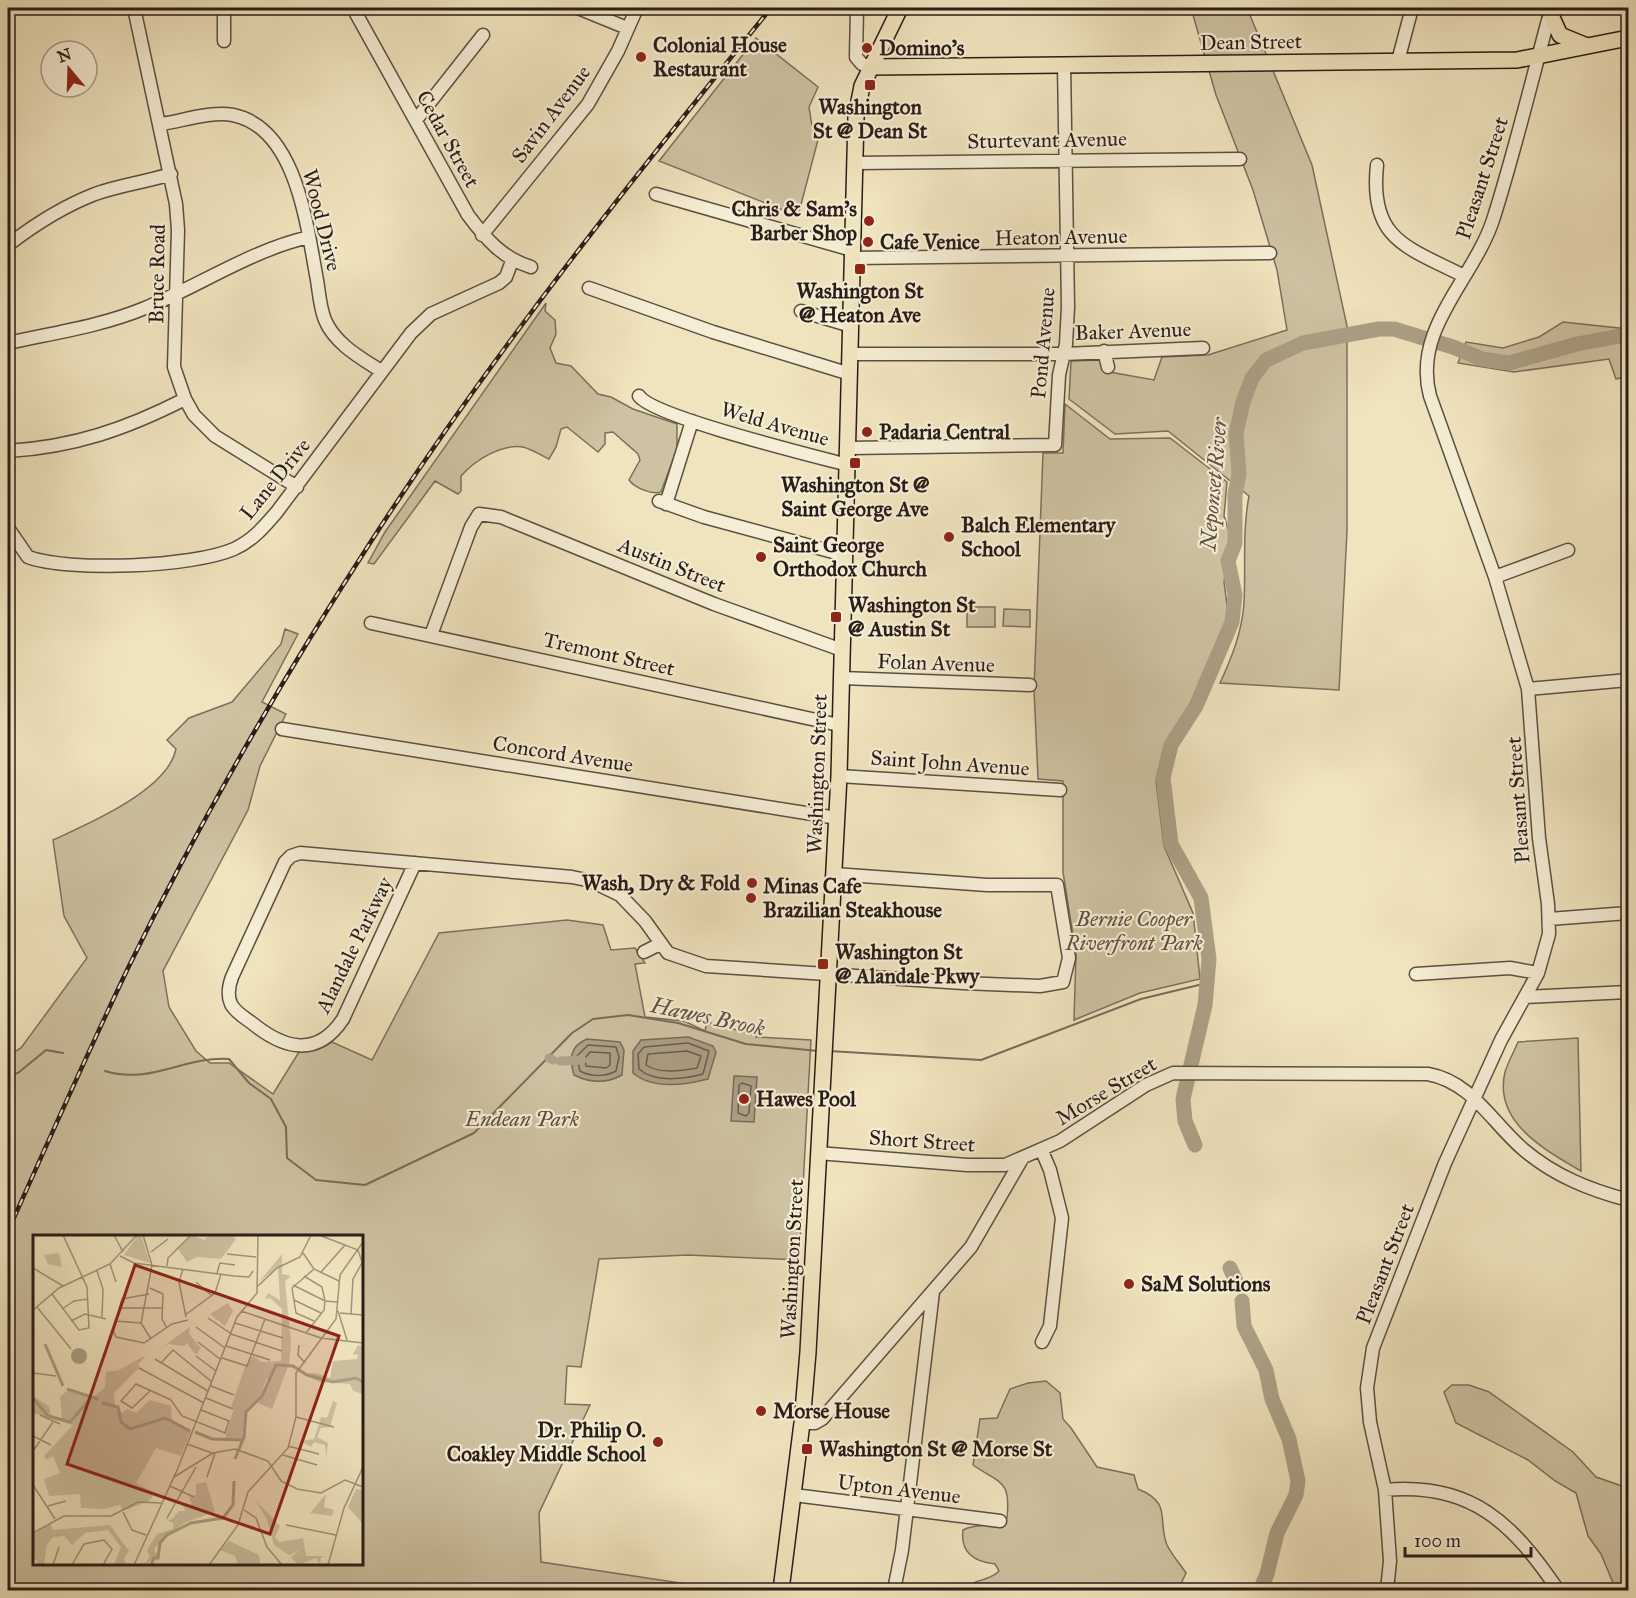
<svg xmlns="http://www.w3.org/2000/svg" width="1636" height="1598" font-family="'IM FELL Great Primer',serif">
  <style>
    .green { fill: #cec2a2; stroke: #7c705d; stroke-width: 1.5; fill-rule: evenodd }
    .water { fill: #aca086; stroke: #786c5a; stroke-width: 1.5 }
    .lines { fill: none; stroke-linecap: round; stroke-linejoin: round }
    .shore { stroke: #6a5e4f; stroke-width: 1.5 }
    .stream { stroke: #786c5a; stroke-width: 2 }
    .canal { stroke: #aca086; stroke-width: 9 }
    .river { stroke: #aca086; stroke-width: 15 }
    .minor-casing { stroke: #5b4f42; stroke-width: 15 }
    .major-casing { stroke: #291d18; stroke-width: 18 }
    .minor { stroke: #f5edd5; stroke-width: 12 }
    .major { stroke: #f0e4be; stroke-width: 15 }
    .rail-casing { stroke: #291d18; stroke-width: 4.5 }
    .rail { stroke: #f5edd5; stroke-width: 2; stroke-dasharray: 7; stroke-linecap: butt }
    .poi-dot { fill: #8f2418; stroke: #f5edd5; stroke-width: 2 }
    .labels { text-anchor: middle; stroke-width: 4.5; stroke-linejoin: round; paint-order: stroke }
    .street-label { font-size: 21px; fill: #291d18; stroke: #f5edd5 }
    .poi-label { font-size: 21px; font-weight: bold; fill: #291d18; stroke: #f5edd5; text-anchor: start }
    .park-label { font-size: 21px; font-style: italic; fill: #5b4f41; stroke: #f5edd5 }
    .water-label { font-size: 22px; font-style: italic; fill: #5d5144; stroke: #f5edd5 }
    .inset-river { fill: none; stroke: #aca086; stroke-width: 3 }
    .inset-road { fill: none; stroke: #a0947c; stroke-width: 1.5 }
    .view { fill: #8f2418; fill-opacity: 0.15; stroke: #8f2418; stroke-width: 3 }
    .inset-edge { fill: none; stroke: #291d18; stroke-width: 3 }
  </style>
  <rect width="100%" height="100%" fill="#f0e4be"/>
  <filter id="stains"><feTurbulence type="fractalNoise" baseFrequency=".00333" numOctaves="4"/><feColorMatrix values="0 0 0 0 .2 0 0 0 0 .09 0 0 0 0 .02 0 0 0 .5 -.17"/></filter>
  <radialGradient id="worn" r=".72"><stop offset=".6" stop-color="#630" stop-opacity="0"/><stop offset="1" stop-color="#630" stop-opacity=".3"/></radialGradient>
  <path class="green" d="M1191,8H1247L1312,165L1347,326V531L1339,690L1220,683C1232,657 1242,632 1244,603C1246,567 1242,533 1249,496L1168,431L1115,434L1069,399L1071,361L1100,360L1104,371L1154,380L1162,357L1208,355L1287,330L1277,270L1253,190L1216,95Z
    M756,38L818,87L809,107L812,126L820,132L798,216L659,161Z
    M546,303L545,311L555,320L556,334L550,348L556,363L571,366L598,394L611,397L633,409L677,424V449L661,492C652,495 635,488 629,480L640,460L638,454L613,432L605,433V444L598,452L567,427L561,429L556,447L549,459C541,455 531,449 523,447C501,444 475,460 461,476V491L458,494L435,481L374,564L368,563L385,532Z
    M1563,322L1628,329V376L1616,379L1609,359L1514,372L1458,363L1466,342L1503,348L1539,337Z
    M1065,404L1110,439L1170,438L1227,482L1224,516L1229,531V551L1224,582L1229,621L1197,694L1164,746L1156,781L1164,846L1193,913L1200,979L1140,993L1074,1020L1076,954L1063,872V781L1038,779L1034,689L1043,453H1063Z
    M967,607H995V627H967Z
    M1004,609L1030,610V627L1003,626Z
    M285,629L298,634L262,702L286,714L260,766L248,810L163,971L169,1007L196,1051L210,1063H229L273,1094L299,1052L316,1050L332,1042L372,1060L439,933L567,920L603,925L611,950L635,948L645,963L635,964L645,1017L684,1021L705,1031L707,1022L756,1035V1037L811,1040L799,1260L688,1255L599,1259L581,1367L567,1366L565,1404L590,1405L539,1513L541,1562L707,1587L705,1590H8V1056L21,1048L87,958L64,916L53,840C88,824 168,790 176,749L167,740L189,718L232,702L281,644ZM34,1236H362V1564H34Z
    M1578,1038L1581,1171C1545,1150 1493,1122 1505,1072C1508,1062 1514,1052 1518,1042Z
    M1046,1381L1060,1393L1063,1419L1071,1428L1097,1467L1134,1475L1138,1489C1173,1503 1157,1520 1167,1545C1172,1555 1180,1564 1186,1573L1178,1590H965C973,1578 989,1582 999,1571L995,1564C974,1562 960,1552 963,1530C978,1522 993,1529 1007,1518C1011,1479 1000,1484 973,1465L980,1419L997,1418L1010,1389L1028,1383Z
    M1452,1385H1469L1489,1392L1573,1452L1596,1477L1628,1488V1590H1616L1601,1554L1588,1536L1576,1493L1555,1481L1528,1460L1456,1423L1444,1392Z"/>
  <path class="water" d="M688,1037L713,1046L716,1052L708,1079C685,1085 653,1090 633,1073V1051L641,1040Z
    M587,1039L620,1042L624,1050L622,1075C606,1084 590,1083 574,1075C569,1059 570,1046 587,1039Z
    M734,1076L757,1077L754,1122L731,1121Z"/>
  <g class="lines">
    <path class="shore" d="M688,1043L709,1051L703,1074C685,1079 654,1083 639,1069L638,1054L644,1047Z
      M588,1045L616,1047L619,1057L616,1071C605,1077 591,1077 580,1071L577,1056Z
      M687,1051L701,1056L697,1068C682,1071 659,1074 646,1065L648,1054Z
      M590,1052L610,1053V1065L606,1068L586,1066L585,1058Z
      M742,1083L751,1086L749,1113L746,1116L738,1113L739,1085Z"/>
    <path class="stream" d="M829,1051L981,1060L1141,999L1207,983
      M105,1071C151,1085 184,1056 229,1059L249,1083L271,1099L286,1127L287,1158L316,1180L365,1185L474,1133L572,1033L593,1019L628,1015L678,1023L746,1044L818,1051
      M8,1075L18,1073L46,1050L63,1053"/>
    <path class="canal" d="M549,1058L553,1060
      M560,1061L582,1060"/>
    <path class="river" d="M1195,1145L1185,1121L1183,1099L1205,1005L1209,959L1201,898L1171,844L1163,778L1171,745L1196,706L1232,622L1235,595L1228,561L1235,543V494L1239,474L1236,434L1243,402L1252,378L1266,360L1303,343L1379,329H1394L1453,347L1482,359L1509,363L1577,344L1620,336L1628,337
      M1230,1268L1236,1281
      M1242,1301L1244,1326L1266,1370L1272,1399L1289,1439L1298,1481L1296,1495L1277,1533L1267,1574L1260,1590"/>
    <g class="minor-casing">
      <path id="minor" d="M134,8L176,204L178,230L174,367L185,399L194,415L215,436L297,487
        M353,8L468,215C486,239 502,258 531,267
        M578,8L627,28
        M857,8L856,57L862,64L871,67
        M224,41V8
        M1398,61L1412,8
        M416,120L483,35
        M161,124C182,121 211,111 233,115C297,128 307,227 317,280C319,292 320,308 325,320C335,344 361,358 381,371
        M855,163L1240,159
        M1377,165C1369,240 1407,247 1464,276
        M656,194L852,250
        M482,235L588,104L618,51L637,8
        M8,245C34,225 64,206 95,194C120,185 146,182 171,174
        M852,258L1270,253
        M589,288L713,332L850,374
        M801,311L851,326
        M8,343C53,333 102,326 145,308C199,286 252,250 309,237
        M1104,351L1108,367
        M851,354H1064L1203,348
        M639,396C654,417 814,456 848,465
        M849,448L1055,445L1059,375L1066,344L1068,307L1064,65
        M8,451C74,447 126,429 185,399
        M659,501L704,517L844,555
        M666,504L692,421
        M8,528L28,557C69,572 193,567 234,549C252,541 263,528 276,513L411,333L431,314L499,283L506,277L512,261
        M1495,577L1568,550
        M371,623L839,725
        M431,635L471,527L479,514L501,517L714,604L842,650
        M841,678L1030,685
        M1528,689L1628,680
        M282,729L837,818
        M839,776L1060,790
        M415,863L343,1019C317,1058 284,1049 252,1023C245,1018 235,1012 231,1004C227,995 229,985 232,977L285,862L291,856L300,853L572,877L591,881L620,895L645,921L668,953L706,966L963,983L1040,986L1063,982L1069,958L1057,885H987L834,874
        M1549,919L1628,913
        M644,952L660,944
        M1416,974L1510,968L1538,973
        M1525,997L1628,992
        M818,1153L967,1165H1005L1060,1141L1146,1085L1173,1073L1428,1074C1472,1082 1492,1123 1524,1150C1555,1176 1590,1190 1628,1200
        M1042,1342L1050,1326L1062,1218L1050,1170L1042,1151
        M802,1423H815L822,1419L971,1247L1022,1159
        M1385,1490C1472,1482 1513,1524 1558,1590
        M794,1495L1000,1521
        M894,1590L902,1550L933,1292
        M1387,1590L1390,1561L1385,1490L1370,1422L1367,1388L1373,1348L1445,1163L1501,1040L1538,973L1549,934L1548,904L1539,838L1528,689L1495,577L1430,396C1412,329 1473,280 1493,220C1515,151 1532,79 1551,9"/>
    </g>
    <g class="major-casing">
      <path id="major" d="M1550,13L1560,35L1587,46
        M871,67L1517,60L1628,38
        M781,1590L802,1423L808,1352L839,776L856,117L862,86L900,8"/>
    </g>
    <use href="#minor" class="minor"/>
    <use href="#major" class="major"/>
    <g class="rail-casing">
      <path id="rail" d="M8,1231C48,1142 87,1054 129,966C200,821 282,679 370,543C491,355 631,181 771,8"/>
    </g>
    <use href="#rail" class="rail"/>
  </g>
  <g class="poi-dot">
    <circle cx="867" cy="48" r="6"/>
    <circle cx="641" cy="57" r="6"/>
    <rect x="864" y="79" width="12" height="12" rx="3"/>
    <circle cx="869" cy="221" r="6"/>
    <circle cx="868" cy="242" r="6"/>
    <rect x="854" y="263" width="12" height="12" rx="3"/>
    <circle cx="867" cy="432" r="6"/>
    <rect x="849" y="457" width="12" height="12" rx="3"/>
    <circle cx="949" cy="537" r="6"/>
    <circle cx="761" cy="557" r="6"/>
    <rect x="830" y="611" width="12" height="12" rx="3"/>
    <circle cx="752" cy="883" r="6"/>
    <circle cx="751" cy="898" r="6"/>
    <rect x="817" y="958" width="12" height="12" rx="3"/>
    <circle cx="744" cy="1099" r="6"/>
    <circle cx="1129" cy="1284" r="6"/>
    <circle cx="761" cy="1411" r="6"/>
    <circle cx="658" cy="1442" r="6"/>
    <rect x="801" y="1443" width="12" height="12" rx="3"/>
  </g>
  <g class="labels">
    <g class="street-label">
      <text transform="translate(1251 42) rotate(-1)" y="7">Dean Street</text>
      <text transform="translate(551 114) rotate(-53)" y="7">Savin Avenue</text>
      <text transform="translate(448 139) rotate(61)" y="7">Cedar Street</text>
      <text transform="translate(1047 140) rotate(-1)" y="7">Sturtevant Avenue</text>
      <text transform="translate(1482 178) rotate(-72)" y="7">Pleasant Street</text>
      <text transform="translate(322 220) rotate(76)" y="7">Wood Drive</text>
      <text transform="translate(1061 237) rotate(-1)" y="7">Heaton Avenue</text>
      <text transform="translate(157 274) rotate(-89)" y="7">Bruce Road</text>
      <text transform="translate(1133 331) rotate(-2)" y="7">Baker Avenue</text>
      <text transform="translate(1043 343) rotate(-85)" y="7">Pond Avenue</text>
      <text transform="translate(775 424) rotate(16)" y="7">Weld Avenue</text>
      <text transform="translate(275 479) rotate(-51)" y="7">Lane Drive</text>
      <text transform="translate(672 565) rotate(22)" y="7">Austin Street</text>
      <text transform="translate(609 654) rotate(13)" y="7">Tremont Street</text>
      <text transform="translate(936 663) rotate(2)" y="7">Folan Avenue</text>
      <text transform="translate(563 754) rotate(9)" y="7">Concord Avenue</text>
      <text transform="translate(950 763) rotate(4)" y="7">Saint John Avenue</text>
      <text transform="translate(817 774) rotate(-88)" y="7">Washington Street</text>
      <text transform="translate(1518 800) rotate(-94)" y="7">Pleasant Street</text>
      <text transform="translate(354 945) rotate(-64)" y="7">Alandale Parkway</text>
      <text transform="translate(1106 1091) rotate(-31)" y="7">Morse Street</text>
      <text transform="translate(922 1141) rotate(4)" y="7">Short Street</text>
      <text transform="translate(792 1259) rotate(-87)" y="7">Washington Street</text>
      <text transform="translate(1385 1264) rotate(-69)" y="7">Pleasant Street</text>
      <text transform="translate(899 1489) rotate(7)" y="7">Upton Avenue</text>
    </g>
    <g class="poi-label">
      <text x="653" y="52">Colonial House<tspan x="653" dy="24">Restaurant</tspan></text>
      <text x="879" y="55">Domino's</text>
      <text x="870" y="114" text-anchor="middle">Washington<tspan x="870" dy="24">St @ Dean St</tspan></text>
      <text x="857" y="216" text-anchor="end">Chris &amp; Sam's<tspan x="857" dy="24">Barber Shop</tspan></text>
      <text x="880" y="249">Cafe Venice</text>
      <text x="860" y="298" text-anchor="middle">Washington St<tspan x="860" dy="24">@ Heaton Ave</tspan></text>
      <text x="879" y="439">Padaria Central</text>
      <text x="855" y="492" text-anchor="middle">Washington St @<tspan x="855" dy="24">Saint George Ave</tspan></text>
      <text x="961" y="532">Balch Elementary<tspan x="961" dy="24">School</tspan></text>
      <text x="773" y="552">Saint George<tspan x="773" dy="24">Orthodox Church</tspan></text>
      <text x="848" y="612">Washington St<tspan x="848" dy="24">@ Austin St</tspan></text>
      <text x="740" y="890" text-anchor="end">Wash, Dry &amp; Fold</text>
      <text x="763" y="893">Minas Cafe<tspan x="763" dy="24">Brazilian Steakhouse</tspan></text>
      <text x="835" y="959">Washington St<tspan x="835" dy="24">@ Alandale Pkwy</tspan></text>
      <text x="756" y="1106">Hawes Pool</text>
      <text x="1141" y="1291">SaM Solutions</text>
      <text x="773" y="1418">Morse House</text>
      <text x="646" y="1437" text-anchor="end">Dr. Philip O.<tspan x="646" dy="24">Coakley Middle School</tspan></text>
      <text x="819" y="1456">Washington St @ Morse St</text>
    </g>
    <g class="park-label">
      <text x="1134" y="926">Bernie Cooper<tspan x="1134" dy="24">Riverfront Park</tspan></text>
      <text x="522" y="1126">Endean Park</text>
    </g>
    <g class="water-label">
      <text transform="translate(1213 484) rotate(-85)" y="8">Neponset River</text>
      <text transform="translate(708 1016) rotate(12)" y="8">Hawes Brook</text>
    </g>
  </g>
  <g transform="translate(33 1235)">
    <rect width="330" height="330" fill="#f0e4be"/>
    <path d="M105,0H108L117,28L91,20ZM159,0L171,5L176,0H198L203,4L188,24L164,22L154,27L145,14ZM26,18L29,32L15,29L11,20ZM249,19V39L258,41L252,46L258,107L256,129L239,174L225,168L236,146L234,143L228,160L212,177L209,204L192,203L201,173L198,172L212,132L220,121L229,127L248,126L249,74L237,63L232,64L235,58L247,65L245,32L226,47ZM195,68L200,76L192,91L177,79ZM157,92L156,99L168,113L163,120L154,108L151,111L135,109L124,116ZM325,110L330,111V159L320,156L317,149L287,147L268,138H283L297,143L300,126L324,124L325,120L320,119ZM111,121L112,122L105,129L107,132L81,158L82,170L89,178L94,174L103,178L117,165L138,171L139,185L158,195L148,221L123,213L103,248L122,258L116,266L90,276L87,270L71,274L48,273L47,259L16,261L11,244L27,238L20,221L14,225L11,221L40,190L0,178V153V161L16,171L18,180L29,183L27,162L36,154L60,162L72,153L73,137L86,135ZM300,166L304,168L297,192L288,193L284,202L295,208L293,222L292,210L281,207L278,212L267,206L281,204L288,182L294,183ZM173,247L182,277L153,287L135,299L121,314L125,321L111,330L117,322L114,315L124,299L140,294V288L132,284L138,285L146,276H152L150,271L159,269L156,262L163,260V249ZM323,254L330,255V289L315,272ZM293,259L291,272L301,275L299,281L277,278ZM222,265L247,291L242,302L246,307L270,303L273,321H293L288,322L287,330L283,323L265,330L258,322L267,315L256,320L241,310L234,284ZM17,288L20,295L77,290L96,316L91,323L93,330H81L88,312L75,295L52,298L39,310L31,301L20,302L14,310L11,330H6L0,321V300ZM196,306L226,320L227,330H235H205L202,321L187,315Z" fill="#cec2a2"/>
    <path d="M38 121a8 8 0 1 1 16 0a8 8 0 1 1-16 0Z" fill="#aca086"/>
    <path class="inset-river" d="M12,109L30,151M34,154L65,164M0,163L15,181L37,187L57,164M69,168L85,172L88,187L97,194L132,183L157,196M162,197L179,204L210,205M202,224L211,202L213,177L229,161L243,130L260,131L274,140L300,147L323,143L330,147M118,330L121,323H125L127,308L134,300L158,288L190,283L200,270L201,246"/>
    <path class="inset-road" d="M81,0L90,17M110,0L119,30L108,88L118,104M286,0L325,15L330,30M118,17L135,4M270,18L281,34L306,46M194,19L223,22M87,21L101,28L201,41L216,42L220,36M77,29L83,47M134,31L135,23L158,0M0,33L30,51M150,34L146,47L153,82M64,36L70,54L69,82M288,37L312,10M184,38L187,28L202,30M271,41L289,52L292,66L291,75L273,98M163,47L179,61M260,50L292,66L304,67M225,51L244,33L267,22L278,0M117,53L130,59L129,84L134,93M19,59L46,95L56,93L54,52L30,0M116,59L89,64L80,95L83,102L111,108L139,89L155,85M261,65L288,78M4,72L38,114M86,73H130M29,74L41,66L55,64M0,75L26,53L77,29L104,0M208,76L288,103L330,108M305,76L314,105M307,78L330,80M318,79L320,44L329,28M152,80L182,58L188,39M175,83L197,98M38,86L52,79L73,84M82,86L108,88M281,86L263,78L259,53L281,34M202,88L250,103M163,92L192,113M198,99L249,116M165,107L187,124M266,110L265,120L272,128M193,111L237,125M163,121L183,136M189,123L214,131L232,84M122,124L175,156M128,128L140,115L179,147M106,133L171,168M0,138L23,141M178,151L201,160M117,156L99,173L88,166L103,149L136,164L138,165L149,181L192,198L196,186L168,175M173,163L200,174M7,180L27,189M263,182L301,192M0,201L18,210M154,209L179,218M255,211L286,219M0,216L20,187M250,220L284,230M141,242L180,218L202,214L235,226L248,246L264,254L288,258L312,245L330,252M174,242L182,218M0,250L22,284M137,251L161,262M15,271L33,266M211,275L223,283L234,312L249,330M90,277L99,295L113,300M134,283L163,232M253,290L303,300M0,298L31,281H78L105,267L128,268M20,330L26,312M39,330L51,309L71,305L79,314L70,330M101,330L145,233L204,82L224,58L225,0M176,330L205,290L215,257L255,213L263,182V138L303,84L307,40L330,7M295,330L311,273L330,232"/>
    <path class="view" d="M102,30L306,101L237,299L34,229Z"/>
    <rect width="330" height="330" class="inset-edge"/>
  </g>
  <rect width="1636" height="1598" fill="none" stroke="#f0e4be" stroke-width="30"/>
  <rect x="9" y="9" width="1618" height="1580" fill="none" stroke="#291d18" stroke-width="3"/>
  <rect x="15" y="15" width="1606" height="1568" fill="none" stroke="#291d18" stroke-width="1.5"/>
  <g transform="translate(69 69) rotate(341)"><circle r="28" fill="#f5edd5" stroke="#a39a89" stroke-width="1.5"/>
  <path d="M0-4.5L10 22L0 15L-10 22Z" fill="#8f2418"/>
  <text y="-9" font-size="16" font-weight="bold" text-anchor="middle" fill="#291d18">N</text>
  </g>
  <path d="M1405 1547v9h126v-9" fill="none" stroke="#291d18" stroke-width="3"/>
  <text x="1414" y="1547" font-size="18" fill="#291d18" stroke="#f5edd5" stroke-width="4.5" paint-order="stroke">100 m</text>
  <rect width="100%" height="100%" filter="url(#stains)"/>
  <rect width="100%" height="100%" fill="url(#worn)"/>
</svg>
